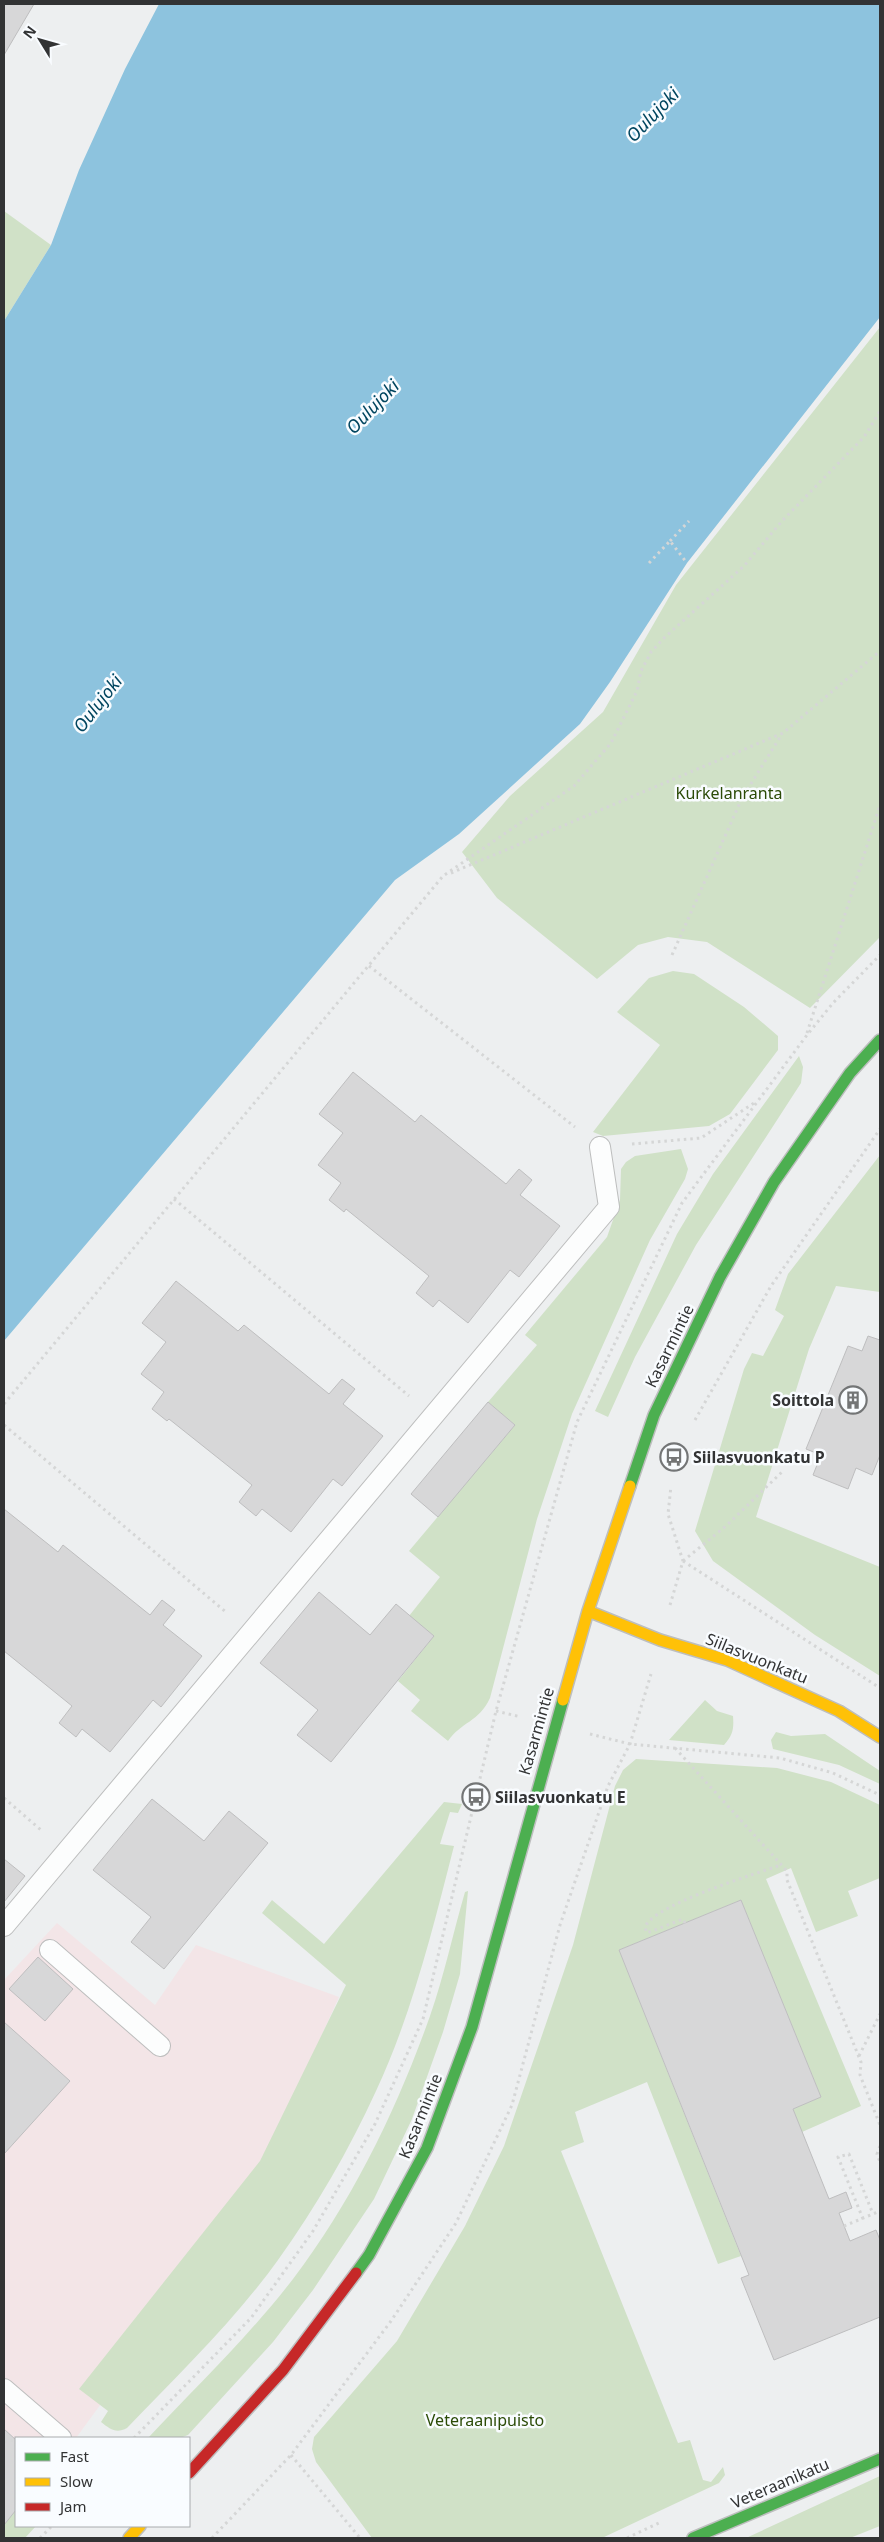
<svg xmlns="http://www.w3.org/2000/svg" width="884" height="2542" font-family="'Noto Sans',sans-serif">
  <style>
    .commercial { fill: #f3e5e7 }
    .green { fill: #d0e1c7 }
    .water { fill: #8dc3de }
    .building { fill: #d7d7d8; stroke: #bebebf }
    .lines { fill: none; stroke-linecap: round; stroke-linejoin: round }
    .lane-casing { stroke: #bdbebe; stroke-width: 22 }
    .fast-casing { stroke: #bdbebe; stroke-width: 14 }
    .slow-casing { stroke: #bdbebe; stroke-width: 14 }
    .jam-casing { stroke: #bdbebe; stroke-width: 14 }
    .path { stroke: #d5d6d6; stroke-width: 3; stroke-dasharray: 2.5 4; stroke-linecap: butt }
    .lane { stroke: #fcfdfd; stroke-width: 20 }
    .fast { stroke: #4caf50; stroke-width: 11 }
    .slow { stroke: #ffc107; stroke-width: 11 }
    .jam { stroke: #c62828; stroke-width: 11 }
    .labels { text-anchor: middle; stroke-width: 5; stroke-linejoin: round; paint-order: stroke }
    .park-label { font-size: 16px; fill: #2b4b07; stroke: #f9fcff }
    .street-label { font-size: 16px; fill: #323334; stroke: #f9fcff }
    .poi-label { font-size: 16px; font-weight: bold; fill: #323334; stroke: #f9fcff; text-anchor: start }
    .water-label { font-size: 18px; font-style: italic; fill: #01455f; stroke: #f9fcff }
  </style>
  <rect width="100%" height="100%" fill="#edeff0"/>
  <path class="commercial" d="M57,1923L155,2005L196,1945L339,1997L266,2158L109,2393L76,2438H16V2440L4,2429V1980Z"/>
  <path class="green" d="M4,211L51,245L4,321Z
    M880,327V937L810,1008L707,942L668,937L638,945L597,979L497,898L462,852L510,796L603,712L676,585Z
    M673,971L694,974L744,1007L778,1036V1050L730,1114L709,1126L603,1136L593,1132L660,1045L617,1012L649,978Z
    M799,1056L803,1067L801,1083L696,1245L635,1357L608,1417L595,1411L677,1234L713,1174Z
    M681,1149L688,1169L685,1179L650,1240L572,1414L537,1519L490,1698C479,1722 461,1722 448,1741L411,1711L420,1700L398,1681L434,1636L409,1616L440,1577L409,1551L515,1425L488,1402L537,1345L525,1335L607,1237L620,1200L621,1169L626,1162L635,1156Z
    M880,1155V1292L836,1286L809,1349L756,1517L880,1567V1676L815,1635L713,1561L695,1531L744,1369L752,1353L763,1356L784,1316L775,1310L788,1274Z
    M705,1700L717,1711L733,1716C734,1729 733,1735 724,1745L669,1740Z
    M776,1732L791,1736L825,1734L880,1771V1784L839,1765L773,1749L771,1740Z
    M636,1759L777,1768L831,1782L880,1805V1878L848,1891L858,1916L816,1932L791,1868L766,1879L861,2106L802,2132L793,2109L821,2097L741,1900L619,1950L741,2256L718,2264L647,2082L575,2112L584,2142L561,2151L678,2443L690,2440L703,2480L711,2482L723,2467L725,2475L719,2483L602,2538H372L316,2462L312,2449L314,2437L397,2341L465,2226L504,2146L573,1945L615,1786L623,1770Z
    M444,1802L462,1804L458,1813L450,1812L440,1844L454,1846C433,1928 412,2014 376,2091C349,2150 316,2207 278,2260C234,2321 179,2374 127,2428C116,2434 110,2429 101,2422L108,2411L79,2389L260,2161L346,1985L262,1913L272,1900L324,1944Z
    M468,1891L460,1974L443,2032L412,2119L374,2199L313,2290L273,2342L188,2435L180,2438H148C197,2386 249,2336 293,2279C353,2200 397,2109 430,2016C444,1976 453,1933 465,1892Z
    M880,2476V2526L850,2538H746Z
    M16,2510V2526H36L25,2538H4V2525Z"/>
  <path class="water" d="M159,4H880V317L687,563L610,682L580,724L459,834L395,880L4,1341V321L51,245L79,170L125,69Z"/>
  <path class="building" d="M4,4H34L4,55Z
    M353,1072L415,1122L421,1115L506,1184L519,1169L532,1180L520,1195L560,1226L519,1277L510,1270L468,1323L439,1300L433,1307L416,1293L429,1276L346,1209L344,1212L329,1200L341,1183L318,1165L343,1133L319,1114Z
    M176,1281L238,1331L244,1325L329,1394L342,1379L355,1389L343,1404L383,1436L342,1486L333,1479L291,1532L262,1509L256,1516L239,1502L252,1485L169,1419L167,1421L152,1409L164,1392L141,1374L166,1342L142,1323Z
    M868,1336L880,1340V1455L872,1475L856,1468L848,1489L813,1475L821,1455L806,1449L848,1346L862,1351Z
    M488,1402L515,1425L438,1517L411,1494Z
    M4,1509L58,1552L63,1545L150,1615L162,1600L175,1610L163,1625L202,1656L161,1707L153,1700L110,1752L82,1729L76,1737L59,1723L72,1706L4,1651Z
    M319,1592L370,1635L396,1604L434,1636L331,1762L297,1735L318,1710L260,1663Z
    M152,1799L204,1841L229,1811L268,1843L164,1969L131,1942L151,1917L93,1870Z
    M4,1859L25,1876L4,1902Z
    M741,1900L821,2097L793,2109L829,2199L846,2192L852,2208L839,2213L850,2241L876,2230L880,2240V2317L774,2360L741,2278L749,2275L619,1950Z
    M38,1957L73,1989L45,2021L9,1989Z
    M4,2022L70,2081L4,2154Z
    M4,2429L16,2440V2510L4,2525Z"/>
  <g class="lines">
    <g class="lane-casing">
      <path id="lane" d="M4,1926L609,1207L600,1147
        M50,1950L160,2046
        M4,2389L61,2438"/>
    </g>
    <g class="fast-casing">
      <path id="fast" d="M630,1486L654,1415L720,1277L774,1182L850,1073L880,1040
        M356,2273L369,2255L427,2148L472,2027L563,1700
        M693,2538L880,2459"/>
    </g>
    <g class="slow-casing">
      <path id="slow" d="M588,1611L660,1640L727,1660L839,1711L880,1737
        M563,1700L588,1611L630,1486
        M129,2538L140,2526"/>
    </g>
    <g class="jam-casing">
      <path id="jam" d="M189,2473L283,2370L356,2273"/>
    </g>
    <path class="path" d="M670,541L689,521
      M649,563L670,541L687,563
      M451,873L783,733L880,651
      M672,955L742,798L782,734
      M369,966L575,1127
      M807,1033L880,805
      M632,1144L701,1138L757,1101
      M174,1199L409,1396
      M4,1404L443,876L574,786L611,743L637,691L641,671L651,652L664,638L744,566L782,521L864,437L880,411
      M695,1420L771,1286L880,1129
      M4,1425L227,1613
      M683,1561L880,1688
      M683,1561L726,1526L783,1471
      M670,1605L683,1561L668,1514L671,1486
      M496,1711L521,1717
      M590,1734L630,1744L780,1758L833,1773L880,1795
      M675,1748L787,1871V1880L861,2062L860,2075L880,2125
      M4,1798L41,1830
      M685,1923L683,1919L647,1933L645,1928C649,1906 758,1873 781,1865
      M859,2056L880,2014
      M880,2146L877,2154L880,2162
      M863,2219L838,2157L849,2154L873,2214
      M844,2226L880,2211
      M134,2438L251,2318L313,2231L375,2124L423,2019L496,1711L577,1422L682,1203L807,1035L833,1003L880,955
      M4,2442L13,2440
      M291,2455L360,2538
      M40,2538L52,2526
      M212,2538L291,2455L391,2321L456,2223L512,2105L560,1925L608,1786L630,1744L651,1674
      M627,2538L661,2522"/>
    <use href="#lane" class="lane"/>
    <use href="#fast" class="fast"/>
    <use href="#slow" class="slow"/>
    <use href="#jam" class="jam"/>
  </g>
  <defs>
    <g id="building-ring" transform="scale(1.4375)"><circle r="9.5" fill="#f9fcff" stroke="#737576" stroke-width="1.5"/><path d="M-4-6H4V6H1V3H-1V6H-4ZM-2.5-4.3h1.7v1.8h-1.7ZM.8-4.3h1.7v1.8H.8ZM-2.5-1h1.7V.8h-1.7ZM.8-1h1.7V.8H.8Z" fill="#737576"/></g>
    <g id="bus-ring" transform="scale(1.4375)"><circle r="9.5" fill="#f9fcff" stroke="#737576" stroke-width="1.5"/><path d="M-5-6H5V4H4V6H2V4H-2V6H-4V4H-5ZM-3.5-4V0h7V-4ZM-3.5 1.2v1.5H-2V1.2ZM2 1.2v1.5H3.5V1.2Z" fill="#737576"/></g>
  </defs>
  <g fill-rule="evenodd">
    <use href="#building-ring" x="853" y="1400"/>
    <use href="#bus-ring" x="674" y="1457"/>
    <use href="#bus-ring" x="476" y="1797"/>
  </g>
  <g class="labels">
    <g class="park-label">
      <text x="729" y="799">Kurkelanranta</text>
      <text x="485" y="2426">Veteraanipuisto</text>
    </g>
    <g class="street-label">
      <text transform="translate(669 1346) rotate(-64)" y="6">Kasarmintie</text>
      <text transform="translate(757 1658) rotate(22)" y="6">Siilasvuonkatu</text>
      <text transform="translate(536 1731) rotate(-74)" y="6">Kasarmintie</text>
      <text transform="translate(420 2116) rotate(-68)" y="6">Kasarmintie</text>
      <text transform="translate(780 2483) rotate(-23)" y="6">Veteraanikatu</text>
    </g>
    <g class="poi-label">
      <text x="834" y="1406" text-anchor="end">Soittola</text>
      <text x="693" y="1463">Siilasvuonkatu P</text>
      <text x="495" y="1803">Siilasvuonkatu E</text>
    </g>
    <g class="water-label">
      <text transform="translate(653 115) rotate(-46)" y="6">Oulujoki</text>
      <text transform="translate(373 407) rotate(-46)" y="6">Oulujoki</text>
      <text transform="translate(98 704) rotate(-52)" y="6">Oulujoki</text>
    </g>
  </g>
  <rect width="884" height="2542" fill="none" stroke="#323334" stroke-width="10"/>
  <rect x="15" y="2437" width="175" height="90" fill="#f9fcff" stroke="#a9acae"/>
  <rect x="25" y="2453" width="25" height="8" fill="#4caf50" stroke="#a9acae"/>
  <text x="60" y="2462" font-size="15" fill="#323334">Fast</text>
  <rect x="25" y="2478" width="25" height="8" fill="#ffc107" stroke="#a9acae"/>
  <text x="60" y="2487" font-size="15" fill="#323334">Slow</text>
  <rect x="25" y="2503" width="25" height="8" fill="#c62828" stroke="#a9acae"/>
  <text x="60" y="2512" font-size="15" fill="#323334">Jam</text>
  <g transform="translate(40 40) rotate(307)" stroke="#f9fcff" stroke-width="4" paint-order="stroke">
  <path d="M0-4L9 19L0 12L-9 19Z" fill="#323334"/>
  <text y="-8" font-size="14" font-weight="bold" text-anchor="middle" fill="#323334">N</text>
  </g>
</svg>
